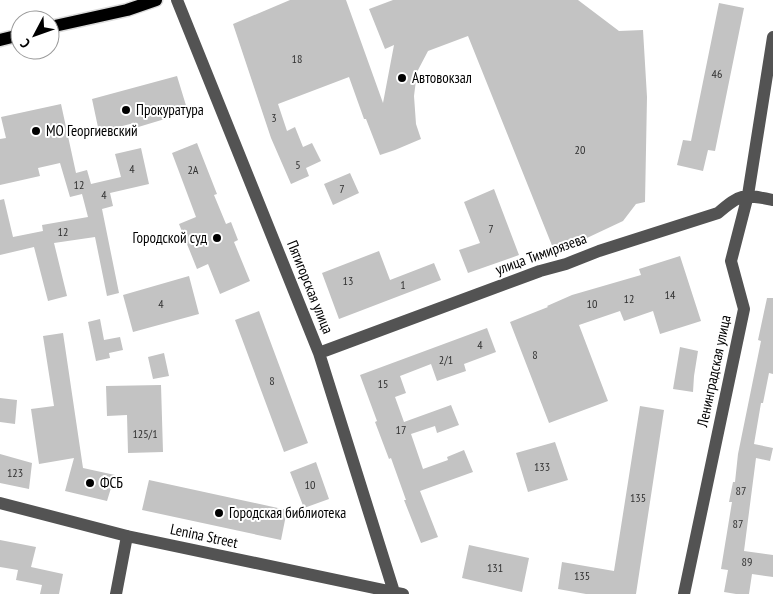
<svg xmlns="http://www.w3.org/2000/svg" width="773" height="594" font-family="'PT Sans Narrow',sans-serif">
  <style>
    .building { fill: #c3c3c3 }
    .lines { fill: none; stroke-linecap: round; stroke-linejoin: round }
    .major-casing { stroke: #dbdbdb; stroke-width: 15 }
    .minor { stroke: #535353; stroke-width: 12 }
    .major { stroke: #000; stroke-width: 12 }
    .poi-dot { fill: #000; stroke: #fff; stroke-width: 2 }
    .labels { text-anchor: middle; stroke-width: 4; stroke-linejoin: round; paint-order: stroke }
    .number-label { font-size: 12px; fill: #313131 }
    .poi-label { font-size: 15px; fill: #000; stroke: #fff; text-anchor: start }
    .street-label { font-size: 15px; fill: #000; stroke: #fff }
  </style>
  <rect width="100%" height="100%" fill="#fff"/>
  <path class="building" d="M290,0H346L383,103L394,45L385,49L369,9L393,0H578L619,31L643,30L647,97L645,202L636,204L623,221L555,253L468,36L428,51L417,72L414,96L416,124L421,139L395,150L380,155L366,119H364L349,77L278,104L287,131L295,127L303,147L312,143L321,161L306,168L309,176L291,184L271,138L233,24Z
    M719,3L744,8L715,151L708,150L703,171L677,165L683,140L691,141Z
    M177,76L188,112L135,128L134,123L99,132L92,99Z
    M61,104L76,173L87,170L91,184L121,177L115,154L141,148L149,184L110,193L113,206L102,209L119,293L107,296L95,237L54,243L67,296L48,301L34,247L0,255V200L4,199L13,237L43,231L42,225L88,217L82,194L70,197L60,163L38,168L40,176L0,185V139L6,138L1,117Z
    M197,143L217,194L214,195L226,224L231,222L238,240L234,242L250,281L220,294L208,264L197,269L179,224L196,217L172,153Z
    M350,173L359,193L333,205L324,184Z
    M494,189L519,255L468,273L459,250L480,243L464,202Z
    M379,251L390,280L434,263L441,280L339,319L322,273Z
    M680,256L701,321L660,334L653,311L624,321L620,311L579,325L608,401L549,423L510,322L548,307L547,306L572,295L641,275L639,269Z
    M189,276L199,314L133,332L123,295Z
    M767,298H773V374L769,373L763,403H761L754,444L773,448L770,461L756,458L744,551L773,555V577L752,574L749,594H736L724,592L728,570L721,569L732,502H729L733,482H735L738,454L761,341L758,340Z
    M259,311L308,443L284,452L235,320Z
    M100,319L104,340L120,337L123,350L109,353L110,358L96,361L88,322Z
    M487,328L496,352L464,364L466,371L437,381L431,364L400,376L406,393L395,397L404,422L451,405L459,425L437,433L435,426L411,434L423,469L448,460L447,457L464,450L473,472L420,491L438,537L421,543L404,500H406L391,458L389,459L375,422L377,421L360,375Z
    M63,333L83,468L115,475L107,501L65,491L74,458L39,464L31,409L54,406L43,336Z
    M680,347L698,351L694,376L693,392L673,389Z
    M164,353L169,376L153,379L148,357Z
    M161,385L163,452L128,453L127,415L107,416L106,386Z
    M0,398L17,400L15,424L0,422Z
    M640,406L664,410L636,594H586L558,589L562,562L614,571Z
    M555,442L568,480L528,492L516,453Z
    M0,454L32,463L29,489L0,483Z
    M316,462L329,499L304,508L290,472Z
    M149,480L287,510L281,540L142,510Z
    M0,540L36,547L31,567L63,574L59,594H40L42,585L16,580L18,570L0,567Z
    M469,545L529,558L522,592L462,578Z"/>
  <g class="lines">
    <g class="major-casing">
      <path id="major" d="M50,27L127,10L156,0
        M0,40L20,35"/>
    </g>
    <path class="minor" d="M177,0L319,353L394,592
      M319,353L540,271L566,264L599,251L718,213C741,193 743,194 773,200
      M0,503L127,536L403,594
      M116,594L127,536
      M684,594L744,309L731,261L748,195L773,37"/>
    <use href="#major" class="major"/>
  </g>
  <g class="poi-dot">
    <circle cx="402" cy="78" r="5"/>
    <circle cx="126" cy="110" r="5"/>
    <circle cx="36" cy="131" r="5"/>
    <circle cx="217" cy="238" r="5"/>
    <circle cx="90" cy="483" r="5"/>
    <circle cx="219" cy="513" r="5"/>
  </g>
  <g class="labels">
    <g class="number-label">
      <text x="297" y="63">18</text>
      <text x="717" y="78">46</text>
      <text x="274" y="122">3</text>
      <text x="580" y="154">20</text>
      <text x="298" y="169">5</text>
      <text x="132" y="173">4</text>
      <text x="193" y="174">2А</text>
      <text x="79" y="189">12</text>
      <text x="342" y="193">7</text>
      <text x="104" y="199">4</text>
      <text x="491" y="233">7</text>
      <text x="63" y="236">12</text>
      <text x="348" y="285">13</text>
      <text x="403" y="289">1</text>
      <text x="670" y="299">14</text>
      <text x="629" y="303">12</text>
      <text x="161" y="308">4</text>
      <text x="592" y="308">10</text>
      <text x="480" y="349">4</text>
      <text x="535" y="359">8</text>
      <text x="446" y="364">2/1</text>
      <text x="272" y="385">8</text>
      <text x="383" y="388">15</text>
      <text x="401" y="434">17</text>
      <text x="145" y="438">125/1</text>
      <text x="542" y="471">133</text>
      <text x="15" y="477">123</text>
      <text x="310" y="489">10</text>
      <text x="741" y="495">87</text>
      <text x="638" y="502">135</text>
      <text x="738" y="528">87</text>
      <text x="747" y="566">89</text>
      <text x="495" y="572">131</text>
      <text x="582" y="580">135</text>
    </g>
    <g class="poi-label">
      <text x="412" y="83">Автовокзал</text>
      <text x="136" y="115">Прокуратура</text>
      <text x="46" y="136">МО Георгиевский</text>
      <text x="207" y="243" text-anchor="end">Городской суд</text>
      <text x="100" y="488">ФСБ</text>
      <text x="229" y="518">Городская библиотека</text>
    </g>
    <g class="street-label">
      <text transform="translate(541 254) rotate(-20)" y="5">улица Тимирязева</text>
      <text transform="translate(310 287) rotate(68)" y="5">Пятигорская улица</text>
      <text transform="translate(714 371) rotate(-78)" y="5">Ленинградская улица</text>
      <text transform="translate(204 536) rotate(12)" y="5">Lenina Street</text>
    </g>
  </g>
  <g transform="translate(35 35) rotate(229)"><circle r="24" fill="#ffffff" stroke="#999999"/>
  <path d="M0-4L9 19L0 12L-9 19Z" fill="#000000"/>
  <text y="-8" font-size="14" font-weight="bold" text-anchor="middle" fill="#000000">С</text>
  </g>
</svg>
